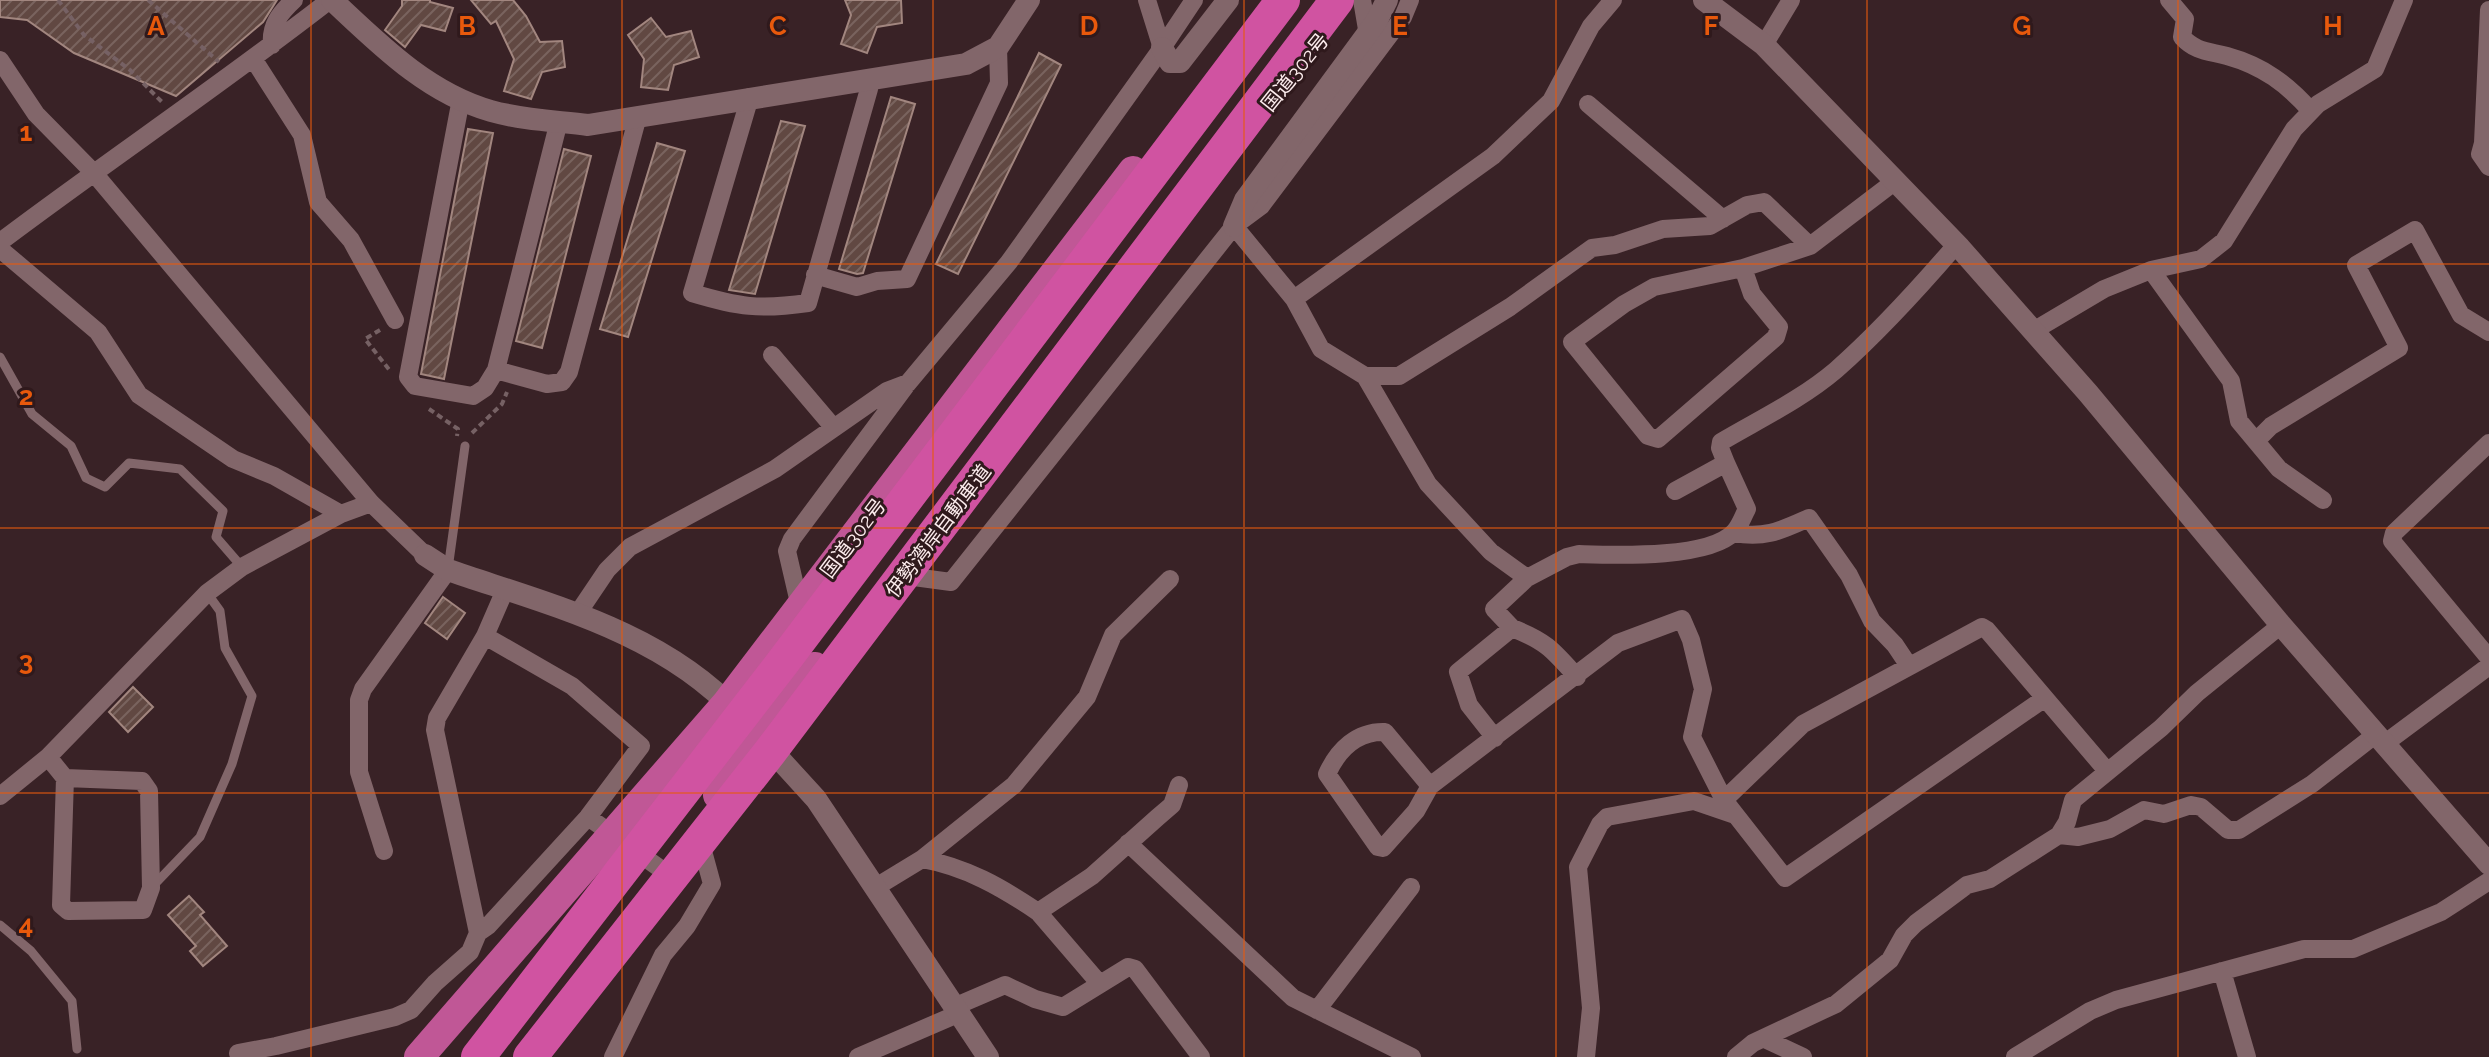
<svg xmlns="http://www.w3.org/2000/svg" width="2489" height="1057" font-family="Raleway,'Noto Sans JP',sans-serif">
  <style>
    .building { fill: url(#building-hatch); stroke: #a2867f; stroke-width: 2 }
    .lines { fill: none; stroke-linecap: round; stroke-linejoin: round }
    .path { stroke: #766164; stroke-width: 4; stroke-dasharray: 6 4; stroke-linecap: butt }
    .service { stroke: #82666a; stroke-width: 9 }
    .minor { stroke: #82666a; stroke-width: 18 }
    .tertiary { stroke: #82666a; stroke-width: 22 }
    .trunk { stroke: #c05796; stroke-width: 30 }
    .motorway { stroke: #d053a1; stroke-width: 34 }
    .grid { fill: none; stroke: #e8590c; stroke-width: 2; stroke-opacity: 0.55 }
    .labels { text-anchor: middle; stroke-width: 6; stroke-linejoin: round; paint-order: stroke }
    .street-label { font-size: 20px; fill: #fceced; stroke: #2f191c }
    .grid-label { font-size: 26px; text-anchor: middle; font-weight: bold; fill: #e8590c; stroke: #2f191c; stroke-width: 6; stroke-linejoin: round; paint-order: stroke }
  </style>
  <defs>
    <pattern id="building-hatch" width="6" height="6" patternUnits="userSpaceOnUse" patternTransform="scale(2)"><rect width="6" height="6" fill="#614842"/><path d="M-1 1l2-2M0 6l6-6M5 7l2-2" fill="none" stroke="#79635e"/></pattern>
  </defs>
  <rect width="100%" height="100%" fill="#392226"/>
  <path class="building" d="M0,0H277L263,22L176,96L74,53L27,20L0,17Z
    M402,0H430V2L453,8L445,31L421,25L405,47L385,30L402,6Z
    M471,0H513L526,16L540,42L562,41L565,67L542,72L531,99L504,91L514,59L496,21L491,24Z
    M845,0H901L902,23L877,27L867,53L841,44L851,15Z
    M651,18L666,37L691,31L699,57L674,65L668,90L641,87L644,59L628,35Z
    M1039,53L1061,65L958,274L936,264Z
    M891,97L915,104L863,273L857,274L839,269Z
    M781,121L805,126L755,294L729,290Z
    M468,129L493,133L444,379L421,374Z
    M657,143L685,151L628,337L600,329Z
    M564,149L591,156L542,348L516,341Z
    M443,597L465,613L447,639L425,623Z
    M133,687L153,707L128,732L109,712Z
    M189,896L204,912L200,915L227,946L203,966L190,951L196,946L168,915Z"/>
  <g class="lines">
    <path class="path" d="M58,0L84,35L130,70L164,104
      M148,0L219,62
      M380,330L365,339L391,372
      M429,409L458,429L457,436
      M472,433L502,404L507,392"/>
    <path class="service" d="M0,357L32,414L71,446L86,478L105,487L129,463L180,469L223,511L216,537L242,567
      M448,569L465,446
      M153,886L200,837L232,764L252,696L225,648L220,611L207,593
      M0,925L31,951L72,1001L77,1049"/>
    <path class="minor" d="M1147,0L1162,48
      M1362,0L1369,41
      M2169,0L2185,19L2182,37C2196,52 2208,51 2227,56C2263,66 2287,84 2311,111
      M2489,10L2483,143L2480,154L2489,167
      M272,45C270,25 280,13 294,0
      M1764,45L1791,0
      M0,60L36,114L93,172L371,503L425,555
      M254,60L302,135L318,202L351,240L395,320
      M750,97L692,293C739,307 759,310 808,303L869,89L866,80
      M461,99L408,377L415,386L473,396L485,388L496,370L559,121
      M1588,104L1723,219
      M1234,226L1294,299L1321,349L1365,376H1399L1510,307L1592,248L1615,245L1663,229L1710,226L1747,205L1764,202L1810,246
      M0,242C109,160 222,84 330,0
      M0,249L98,332L139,395L233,459L274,476L341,514L371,503
      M1743,268L1752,294L1779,327L1776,337L1658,439L1648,436L1572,342L1624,304L1654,287L1743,268L1810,246L1894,182
      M2151,270L2231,381L2239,421L2279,469L2323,500
      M815,275L857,287L877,281L907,279L999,83L998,47
      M1294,299L1493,156L1534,117L1551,101L1591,26L1613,0
      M2033,331L2104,289L2151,270L2201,259L2224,241L2294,129L2318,104L2375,69L2404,0
      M772,355L834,428
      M496,370L547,384L562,382L569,372L638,116
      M1365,376L1428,484L1491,552L1527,578L1494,609L1512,628L1458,672L1469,705L1495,738
      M2256,441L2271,426L2399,348L2356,265L2415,230L2461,315L2489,332
      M2489,443L2394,533L2392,541L2489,658
      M1675,491L1726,463L1720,448L1721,442C1760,419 1802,399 1836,370C1879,332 1919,288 1956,245
      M1734,533C1765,539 1782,530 1809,518L1849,575L1872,621L1895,645L1909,666
      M899,575L951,582L1234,226L1261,206L1403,17L1410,0
      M1527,578L1567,557L1579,554C1615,555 1709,559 1734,532C1740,526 1743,516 1747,509L1726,463
      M800,607L787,551L792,539L908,383L1009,262L1162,48L1194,0
      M578,613L607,570L630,547L775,469L887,391L908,383
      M1512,628C1546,641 1553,650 1577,677
      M2045,698L1785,878L1724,800L1803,724L1982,627L1987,630L2107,771
      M2384,744L2489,666
      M48,757L65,778L142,781L149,791L151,888L143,910L68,911L61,905L65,778
      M1430,786L1385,732C1357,731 1338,750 1327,774L1378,847L1383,848L1416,811L1430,786L1618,643L1682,619L1691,640L1703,689L1692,737L1724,800
      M0,796L48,757L207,593L242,567L341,514
      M588,817L665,872
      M2059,835L2078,837L2110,829L2144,810L2164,814L2191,805L2201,807L2228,830H2239L2312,784L2375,735
      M1128,843L1293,998L1412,1057
      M384,851L359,772V700L363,689L448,570
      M922,859L1014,785L1087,697L1113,635L1170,579
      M876,887L922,859C966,867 1001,887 1038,912
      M478,933L488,926L588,817L641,746L572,686L485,636
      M2222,971L2247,1057
      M1099,983L1038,912L1092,876L1158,817L1172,805L1179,785
      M956,1006L1005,985L1035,999L1063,1007L1128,967L1135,969L1201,1057
      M1317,1010L1411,887
      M1765,1039L1803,1057
      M238,1053L276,1046L395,1017L411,1010L435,983L470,952L478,933L435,730L437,718L485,636L505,590
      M613,1057L663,955L687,926L712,884L700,840
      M858,1057L960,1013
      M1586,1057L1591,1008L1578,867L1600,824L1607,817L1694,801L1735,815
      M1736,1057L1753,1043L1836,1004L1890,960L1904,935L1916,923L1967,885L1990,879L2059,835L2067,822L2073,800L2161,728L2197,693L2281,625
      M2015,1057L2090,1011L2116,1000L2304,949H2353L2441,912L2489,881"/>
    <path class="tertiary" d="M332,0C379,44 427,93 491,111C523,120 556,121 588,125L966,64L998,47L1029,0
      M1704,0L1764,45L1960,248L2088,393L2281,625L2489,864
      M1162,48L1170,62H1180L1228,0
      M1234,226L1245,200L1376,22L1387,0
      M425,555L448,570C550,605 662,632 738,714
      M764,742L816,799L988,1057"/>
    <path class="trunk" d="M718,795L758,736L815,667
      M419,1057L727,703L1133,171"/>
    <path class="motorway" d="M478,1057L783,662L1283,0
      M530,1057L770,752L1337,0"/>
  </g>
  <path class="grid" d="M311,0V1057M622,0V1057M933,0V1057M1244,0V1057M1556,0V1057M1867,0V1057M2178,0V1057M0,264H2489M0,528H2489M0,793H2489"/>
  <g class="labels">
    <g class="street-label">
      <text transform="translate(1295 72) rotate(-51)" y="7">国道302号</text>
      <text transform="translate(938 531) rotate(-53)" y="7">伊勢湾岸自動車道</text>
      <text transform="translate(853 538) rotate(-53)" y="7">国道302号</text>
    </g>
  </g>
  <g class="grid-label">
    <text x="156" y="35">A</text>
    <text x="467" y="35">B</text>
    <text x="778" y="35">C</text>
    <text x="1089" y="35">D</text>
    <text x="1400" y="35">E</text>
    <text x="1711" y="35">F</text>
    <text x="2022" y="35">G</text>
    <text x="2333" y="35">H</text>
    <text x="26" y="141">1</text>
    <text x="26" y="405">2</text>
    <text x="26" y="670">3</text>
    <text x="26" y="934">4</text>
  </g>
</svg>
